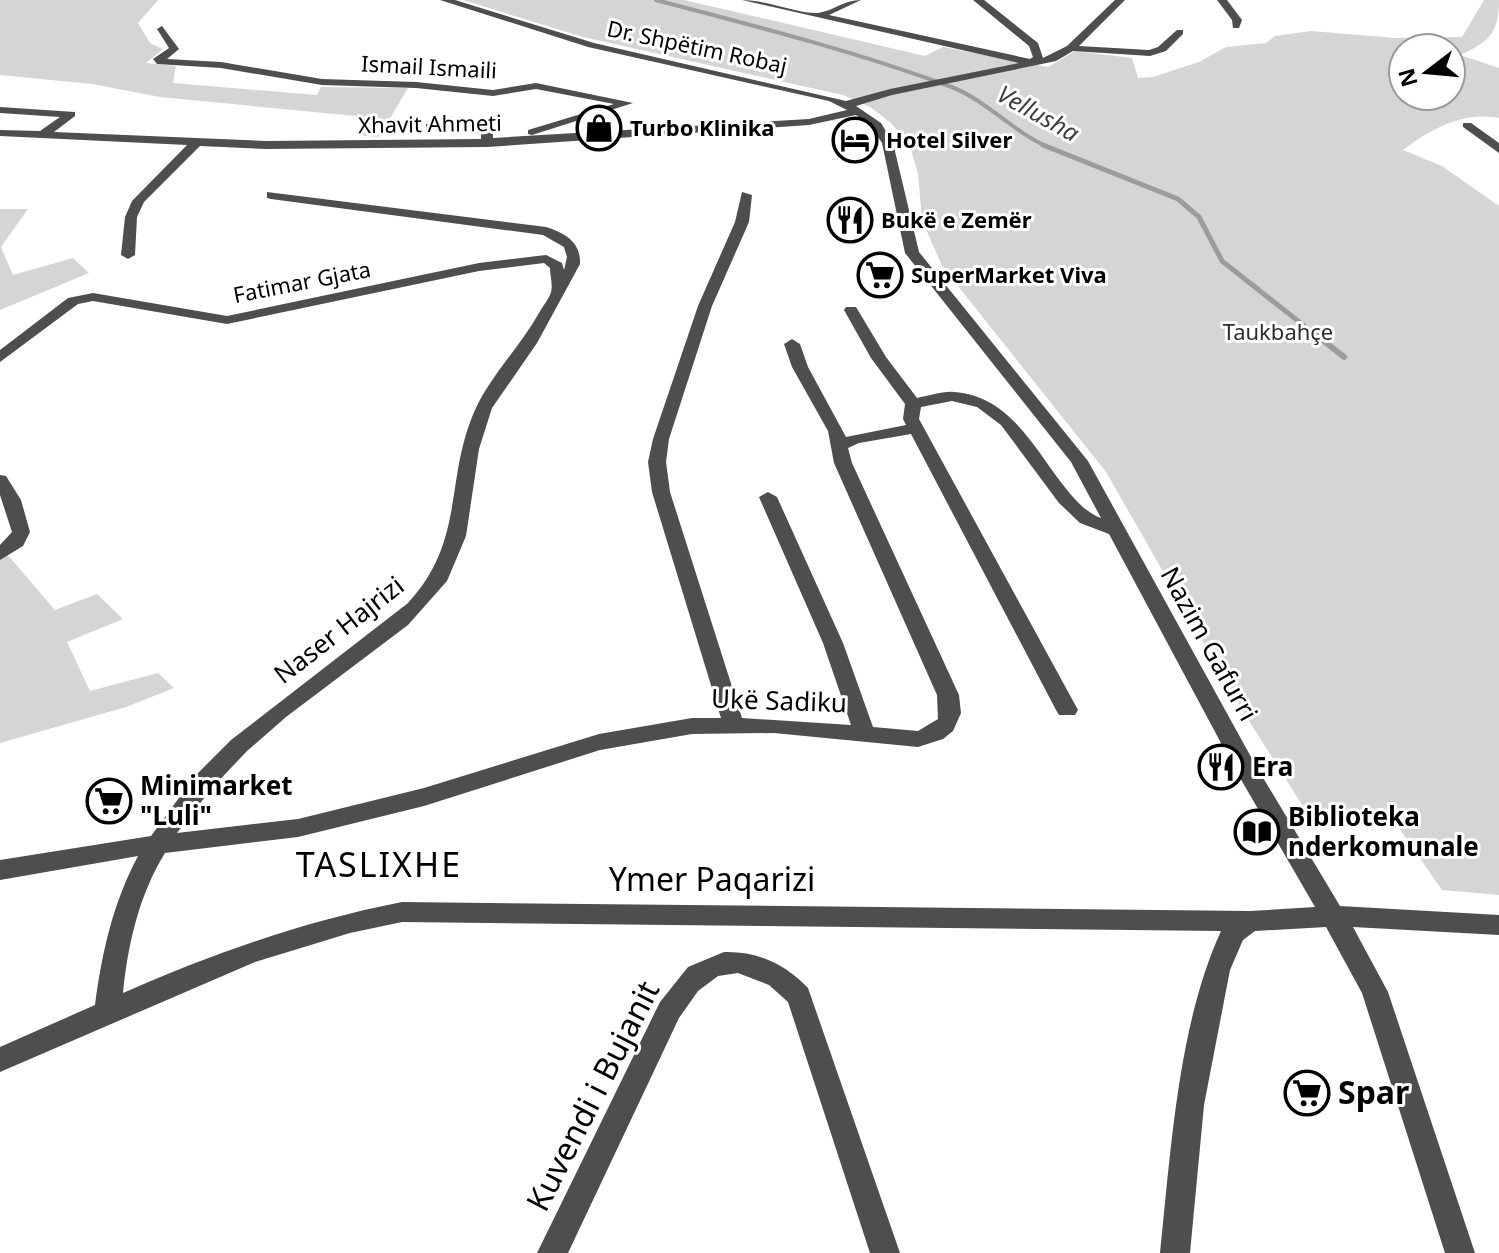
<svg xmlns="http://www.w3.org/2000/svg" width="1499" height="1253" font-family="'Noto Sans',sans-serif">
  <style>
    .green { fill: #d5d5d5; fill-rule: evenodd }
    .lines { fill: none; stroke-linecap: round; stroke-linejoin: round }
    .stream-far2 { stroke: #9c9c9c; stroke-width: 4 }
    .stream-far1 { stroke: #9c9c9c; stroke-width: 5 }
    .stream { stroke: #9c9c9c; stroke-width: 6 }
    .minor { fill: #4e4e4e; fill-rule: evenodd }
    .labels { text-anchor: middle; stroke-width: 6; stroke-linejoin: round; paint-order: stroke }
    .far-street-label { font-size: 22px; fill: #000; stroke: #fff }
    .far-poi-label { font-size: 22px; font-weight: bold; fill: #000; stroke: #fff; text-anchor: start }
    .far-park-label { font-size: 22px; fill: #2c2c2c; stroke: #fff }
    .far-water-label { font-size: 24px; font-style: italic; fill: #3d3d3d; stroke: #fff }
    .street-label { font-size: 26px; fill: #000; stroke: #fff }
    .poi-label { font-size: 26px; font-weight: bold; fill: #000; stroke: #fff; text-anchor: start }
    .near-street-label { font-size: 32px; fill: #000; stroke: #fff }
    .near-poi-label { font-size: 32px; font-weight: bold; fill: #000; stroke: #fff; text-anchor: start }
    .near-neighbourhood-label { font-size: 34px; letter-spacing: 2px; fill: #000; stroke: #fff }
  </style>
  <rect width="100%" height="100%" fill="#fff"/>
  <path class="green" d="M0,0H158L138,23L150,43L163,49L146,63L176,66L173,83L317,95L321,87L408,88L379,137L356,135L366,117L160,97L92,84L0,75Z
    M463,0H684L925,56L943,47L1048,67L1075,51L1132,58L1138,78L1153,77L1199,62L1226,47L1266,43L1275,36L1311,31L1395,38L1462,37L1484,0H1499C1499,33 1489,42 1460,55L1499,68V118C1463,111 1431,129 1403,150L1442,166L1499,206V895L1442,890L1388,812L1311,819L1244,713L1106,472L942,266L922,220L918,173L910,147L891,123L870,107L843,95L583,37ZM1403,48H1451V96H1403Z
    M0,209H28L1,247L13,275L73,258L89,273L0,310Z
    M0,546L55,610L97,594L123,619L67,642L90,691L158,673L174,688L126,707L0,743Z"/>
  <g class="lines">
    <path class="stream-far2" d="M656,0C755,26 854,51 949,86C985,99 1013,132 1048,147"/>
    <path class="stream-far1" d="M1043,145L1178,199L1199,217L1222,261L1312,332"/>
    <path class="stream" d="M1310,330L1344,357"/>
    <path class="minor" d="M440,0H455L594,43L846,101L890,89L1019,63L742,0C767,0 798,14 818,13C833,11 844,0 861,0L829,15L1030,59L1033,57L1029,46L973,0H984L1038,43L1043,58L1067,46L1115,0H1125L1079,46L1149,50L1158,47L1177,30H1183V34L1166,51L1150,56L1073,51L1056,61L892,95L856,106L881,123L893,143L919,252L1088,461L1256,766L1340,906L1499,915V935L1353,927L1388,992L1475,1253H1445L1362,993L1326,927L1255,931L1243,940L1230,970L1204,1105L1190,1253H1160C1171,1150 1178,1025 1221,931L402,922L350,933L255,962L0,1072V1047L95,1005C102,952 113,903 138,856L0,880V860L151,836L195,776L231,740L408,603C466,540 444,480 475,410C491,375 520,347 539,313C542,307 549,299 551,292C553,285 550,275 550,268L544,263L479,271L227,324L93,301L78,304L0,362V350L68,298L93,293L227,316L479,263L546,255L562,263L564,270L567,257L564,247L543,235L271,199L267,198V192L546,227C565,233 581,242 580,264L537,343L492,408L479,449L466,536L447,581L408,625L286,717L247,751L212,788L177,833L298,819L424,788L599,734L692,718H721L652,492L648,462L653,439L698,306L735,222L742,192L752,195L749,222L712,306L669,439L666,462L670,492L742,718L851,725L823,643L759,497L768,492L777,497L843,643L873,727L918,731L938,719L937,695L834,463L828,431L792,367L784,344L792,339L800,344L808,367L846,437L906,425L903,419L905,404L871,358L844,310L846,307H856L886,357L917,398C928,396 943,391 954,392C1007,396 1031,442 1060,481C1071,495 1084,512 1101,518L1071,462L905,253L882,143L872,128L856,115L809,125L487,147L266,149L200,146L144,202L137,217L135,255L128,259L121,255L125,217L132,201L187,145L0,136V130L40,131L60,117L0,113V107L75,112V116L54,132L266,141L481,139V133L426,128V124L430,123L487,127L493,130V138L809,119L847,110L829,101L588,47ZM952,401L977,407L1001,425L1059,503L1080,523L1109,534L1236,771L1315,907L1250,911L402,902C305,921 214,953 123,993C128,944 139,895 165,853L298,837L424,806L600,750L692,734L774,733L918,747L943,739L953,731L961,713L959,695L852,463L848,448L859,443L911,434L1056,710L1059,715H1075L1078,710L919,419L921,407Z
      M1217,0H1227L1242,20L1239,28H1233L1232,20Z
      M162,26L179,49L167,59L221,62L322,79L416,82L493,90L536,83L633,103L532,135L528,134V130L614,104L536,89L493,96L416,88L322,85L221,68L157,64L153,59L169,48L157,29Z
      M1463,123H1471L1499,143V153L1463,127Z
      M0,475L6,476L21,500L30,532L23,546L0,560V545L12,532L0,495Z
      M724,952C758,951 785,964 808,988L900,1253H870L788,1002L769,985L738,973L718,976L698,991L679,1018L568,1253H537L660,1002L688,967Z"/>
  </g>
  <defs>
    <g id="shop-ring" transform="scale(2.3)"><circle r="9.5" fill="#fff" stroke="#000" stroke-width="1.5"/><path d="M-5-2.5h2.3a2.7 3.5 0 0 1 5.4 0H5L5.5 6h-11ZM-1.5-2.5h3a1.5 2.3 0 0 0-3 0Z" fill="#000"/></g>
    <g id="hotel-ring" transform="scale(2.3)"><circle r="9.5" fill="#fff" stroke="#000" stroke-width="1.5"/><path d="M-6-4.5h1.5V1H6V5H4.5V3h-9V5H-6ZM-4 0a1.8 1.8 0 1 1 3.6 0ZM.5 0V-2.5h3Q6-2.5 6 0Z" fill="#000"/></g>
    <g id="restaurant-ring" transform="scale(2.3)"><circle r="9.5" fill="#fff" stroke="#000" stroke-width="1.5"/><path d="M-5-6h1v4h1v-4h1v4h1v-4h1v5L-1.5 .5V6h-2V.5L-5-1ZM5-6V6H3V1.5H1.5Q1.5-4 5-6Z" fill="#000"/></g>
    <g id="supermarket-ring" transform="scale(2.3)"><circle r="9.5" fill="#fff" stroke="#000" stroke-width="1.5"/><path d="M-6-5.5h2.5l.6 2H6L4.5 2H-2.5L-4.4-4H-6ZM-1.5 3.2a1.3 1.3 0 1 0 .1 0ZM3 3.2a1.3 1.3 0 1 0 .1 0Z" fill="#000"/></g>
    <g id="library-ring" transform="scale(2.3)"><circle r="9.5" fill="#fff" stroke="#000" stroke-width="1.5"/><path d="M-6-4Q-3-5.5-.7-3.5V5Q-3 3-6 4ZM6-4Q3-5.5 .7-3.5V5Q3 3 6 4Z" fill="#000"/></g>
  </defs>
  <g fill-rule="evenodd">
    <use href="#shop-ring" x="599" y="128"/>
    <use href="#hotel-ring" x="855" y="140"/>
    <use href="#restaurant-ring" x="850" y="220"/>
    <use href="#supermarket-ring" x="880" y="275"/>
    <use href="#restaurant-ring" x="1221" y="767"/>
    <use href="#supermarket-ring" x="109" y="801"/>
    <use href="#library-ring" x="1257" y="832"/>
    <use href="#supermarket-ring" x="1307" y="1093"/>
  </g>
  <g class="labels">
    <g class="far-street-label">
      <text transform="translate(697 47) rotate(12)" y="8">Dr. Shpëtim Robaj</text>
      <text transform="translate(429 67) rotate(3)" y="8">Ismail Ismaili</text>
      <text transform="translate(430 124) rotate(-1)" y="8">Xhavit Ahmeti</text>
      <text transform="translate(302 282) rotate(-11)" y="8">Fatimar Gjata</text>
    </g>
    <g class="far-poi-label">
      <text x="630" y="136">Turbo Klinika</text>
      <text x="886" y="148">Hotel Silver</text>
      <text x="881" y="228">Bukë e Zemër</text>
      <text x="911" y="283">SuperMarket Viva</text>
    </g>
    <g class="far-park-label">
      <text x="1278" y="340">Taukbahçe</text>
    </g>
    <g class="far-water-label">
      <text transform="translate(1038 114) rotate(29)" y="8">Vellusha</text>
    </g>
    <g class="street-label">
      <text transform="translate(339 630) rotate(-38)" y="9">Naser Hajrizi</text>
      <text transform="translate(1209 644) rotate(61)" y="9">Nazim Gafurri</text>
      <text transform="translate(779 701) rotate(2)" y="9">Ukë Sadiku</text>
    </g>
    <g class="poi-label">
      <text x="1252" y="776">Era</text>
      <text x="140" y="795">Minimarket<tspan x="140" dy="30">"Luli"</tspan></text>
      <text x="1288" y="826">Biblioteka<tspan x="1288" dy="30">nderkomunale</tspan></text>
    </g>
    <g class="near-street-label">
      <text x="712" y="891">Ymer Paqarizi</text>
      <text transform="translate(593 1096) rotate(-63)" y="11">Kuvendi i Bujanit</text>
    </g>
    <g class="near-poi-label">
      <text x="1338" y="1104">Spar</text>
    </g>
    <g class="near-neighbourhood-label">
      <text x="379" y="877">TASLIXHE</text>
    </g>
  </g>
  <g transform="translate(1427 72) rotate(254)"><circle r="38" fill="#ffffff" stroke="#999999" stroke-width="2"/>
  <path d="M0-6L14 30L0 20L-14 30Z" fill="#000000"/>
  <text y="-12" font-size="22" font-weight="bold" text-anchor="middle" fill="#000000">N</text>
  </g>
</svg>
